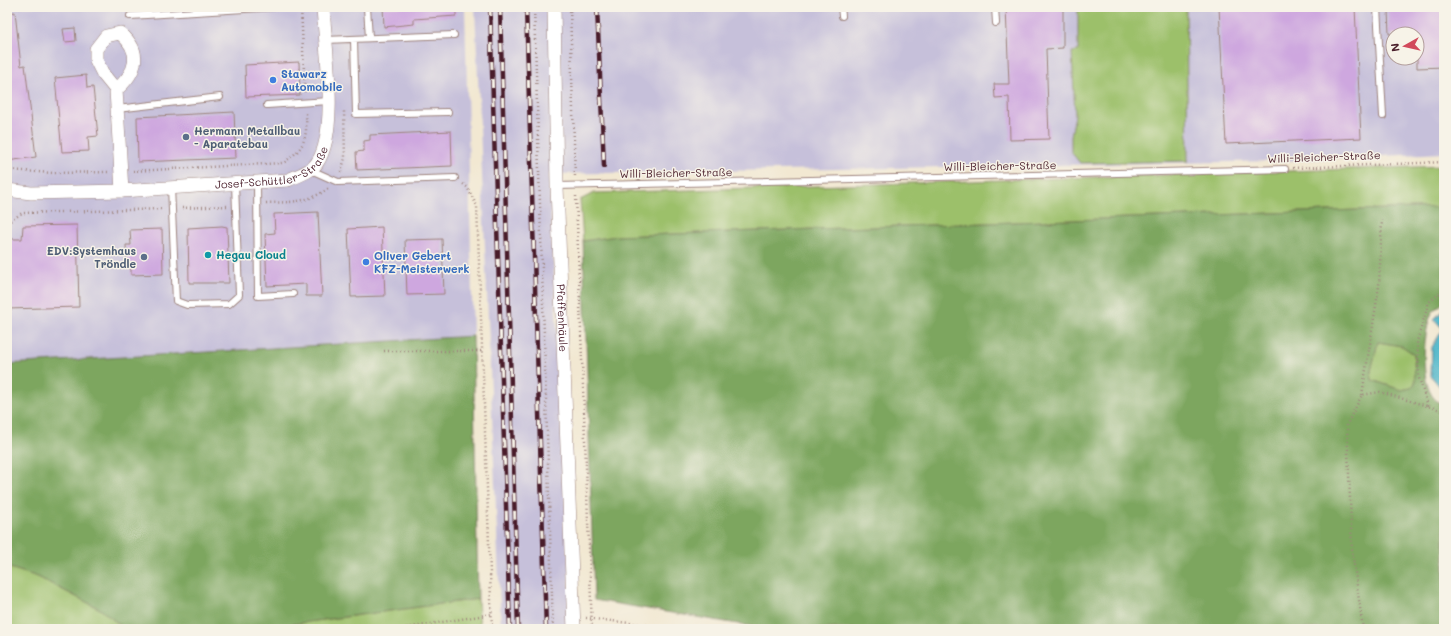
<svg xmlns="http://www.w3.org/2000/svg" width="1451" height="636" font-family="Mali,sans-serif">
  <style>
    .industrial { fill: #c6c0da; fill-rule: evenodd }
    .green { fill: #9cc06b; stroke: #73704b }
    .forest { fill: #7da65f; stroke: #646245; fill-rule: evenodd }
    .water { fill: #4bb5c9; stroke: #4a6a7a }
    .building { fill: #cea7df }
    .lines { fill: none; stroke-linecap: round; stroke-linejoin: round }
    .lane-casing { stroke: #9e847e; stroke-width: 8 }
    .street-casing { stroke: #9e847e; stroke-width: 14 }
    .path { stroke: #9e847e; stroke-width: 2.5; stroke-dasharray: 1 3; stroke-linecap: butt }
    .lane { stroke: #fff; stroke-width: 6 }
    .street { stroke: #fff; stroke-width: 13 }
    .rail-casing { stroke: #4a1f2b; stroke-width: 4.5 }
    .rail { stroke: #f7f3e8; stroke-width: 3; stroke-dasharray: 9; stroke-linecap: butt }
    .shop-dot { fill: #3f7fe0; stroke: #f7f3e8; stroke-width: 1.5 }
    .service-dot { fill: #5c6f8a; stroke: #f7f3e8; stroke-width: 1.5 }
    .culture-dot { fill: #0f9aa8; stroke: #f7f3e8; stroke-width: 1.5 }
    .labels { text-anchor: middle; stroke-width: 3; stroke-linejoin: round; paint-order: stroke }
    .shop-label { font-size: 11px; font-weight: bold; fill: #366cbe; stroke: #f7f3e8; text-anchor: start }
    .service-label { font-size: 11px; font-weight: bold; fill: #4e5e75; stroke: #f7f3e8; text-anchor: start }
    .street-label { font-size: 11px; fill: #4a1f2b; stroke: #f7f3e8 }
    .culture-label { font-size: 11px; font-weight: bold; fill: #0d838f; stroke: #f7f3e8; text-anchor: start }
  </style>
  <rect width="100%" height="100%" fill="#f7f3e8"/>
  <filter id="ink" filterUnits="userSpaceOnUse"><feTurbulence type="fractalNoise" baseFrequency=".025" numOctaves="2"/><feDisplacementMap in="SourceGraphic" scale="8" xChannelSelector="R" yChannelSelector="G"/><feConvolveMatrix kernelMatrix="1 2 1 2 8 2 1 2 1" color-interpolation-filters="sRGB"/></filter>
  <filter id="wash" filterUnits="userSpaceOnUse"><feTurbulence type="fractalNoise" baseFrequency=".012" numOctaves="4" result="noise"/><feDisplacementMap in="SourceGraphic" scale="16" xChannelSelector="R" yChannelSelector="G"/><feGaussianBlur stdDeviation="0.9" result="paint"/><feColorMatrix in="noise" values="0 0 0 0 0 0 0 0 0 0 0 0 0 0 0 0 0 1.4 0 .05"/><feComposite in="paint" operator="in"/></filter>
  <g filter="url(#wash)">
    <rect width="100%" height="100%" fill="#f2e8d2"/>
    <path class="industrial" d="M7,7H465L473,336L7,364Z
      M475,7H1444V153L1281,161L549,174L572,629H501ZM1393,34H1417V58H1393Z"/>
    <path class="green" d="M1091,7H1186L1188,161L1080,163L1071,152V136L1075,115L1072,52L1078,51V9H1090Z
      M1444,166V207L617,236L583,241L580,200L594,193Z
      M1378,342L1402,346L1414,354L1415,383L1411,388L1401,390L1372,380L1371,371Z
      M7,567L38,577L100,609L125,629H7Z
      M478,599L480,629H256Z"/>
    <path class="forest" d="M1444,207V302C1440,306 1433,310 1431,315C1423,334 1417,399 1444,404V629H768L594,600L583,241L617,236ZM1378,342L1402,346L1414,354L1415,383L1411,388L1401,390L1372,380L1371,371Z
      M473,336L478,599L256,629H125L100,609L38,577L7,567V364Z"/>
    <path class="water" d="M1444,310V392L1431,376L1432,347L1443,329L1434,319Z"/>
    <g id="blocks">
      <path class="building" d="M383,7H456V16L414,19V24L384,27Z
        M1006,7H1063V48L1046,49L1049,139L1010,140L1009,97L995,98L994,84H1009Z
        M1219,7H1355L1361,138L1226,144Z
        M1444,8V67L1417,68V34H1389L1388,10Z
        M15,12L21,66L25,65L36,157L7,161V13Z
        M75,28L76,41L65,42L63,29Z
        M299,62L300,95L246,97L245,65Z
        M86,75L87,88L93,87L98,136L88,137L89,151L62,152L55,78Z
        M234,112L236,158L138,162L137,117Z
        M451,131L452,166L357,170L356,152L364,151V141L370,140V135Z
        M318,212L322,296H306V284L267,286L265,234L275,233L274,214Z
        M77,225L79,307L7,309L8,239H22L23,226Z
        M222,226L227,227L229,283H189L188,228Z
        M382,227L385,296L351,297L348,229Z
        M162,229L163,274L131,275V268H127L126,245H131L130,230Z
        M442,239L444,294L407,295L405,240Z"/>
    </g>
  </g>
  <g filter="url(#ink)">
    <use href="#blocks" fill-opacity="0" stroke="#9e847e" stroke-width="1"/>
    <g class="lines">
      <g class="lane-casing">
        <path id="lane" d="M367,7L369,38
          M841,7L842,16
          M995,7L996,23
          M1377,7L1383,116
          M130,16L277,7
          M354,39L356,114L448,112
          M325,40L454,35
          M267,105L329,101
          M117,109L220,97
          M311,170L338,182L455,178
          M257,182L258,296L293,294
          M557,186L1285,169
          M171,187L176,301L187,305L229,304L239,295L235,183"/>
      </g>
      <g class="street-casing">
        <g id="street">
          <path id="s1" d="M554,7L557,186L574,629"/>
          <path d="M116,90C137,72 143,52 120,33L106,36L96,49V60L103,74L116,90L122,191"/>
          <path id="s2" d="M7,190L31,193L122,191L288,180C297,176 311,172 317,163C339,131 325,46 323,7"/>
        </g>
      </g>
      <path class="path" d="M301,7L305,93
        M339,7V14
        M534,7L553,629
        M570,7L575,177
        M1293,168L1444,162
        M7,170L53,173L108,172
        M133,171L283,163C306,148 307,138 306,112
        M341,172L345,158L344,111
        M463,184L467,187L477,206L492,629
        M576,196L592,629
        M266,203C291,202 308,203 329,188
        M182,208L227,206
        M7,223L22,213L163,209
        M384,351H482
        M1362,395L1379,286L1382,220
        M1428,406L1419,378L1417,341L1429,302L1444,290
        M586,618L681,629
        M399,629L492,614
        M1363,629L1352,550L1347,424L1362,395L1380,392L1444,411"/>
      <use href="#lane" class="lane"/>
      <use href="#street" class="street"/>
      <g class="rail-casing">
        <path id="rail" d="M490,7L510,629
          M500,7L518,629
          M526,7L546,629
          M597,7L604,166"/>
      </g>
      <use href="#rail" class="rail"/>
    </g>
  </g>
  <g class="shop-dot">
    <circle cx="273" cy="80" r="4"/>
    <circle cx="366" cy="262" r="4"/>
  </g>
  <g class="service-dot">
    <circle cx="186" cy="137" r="4"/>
    <circle cx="144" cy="257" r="4"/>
  </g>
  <circle class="culture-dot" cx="208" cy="255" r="4"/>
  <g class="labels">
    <g class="shop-label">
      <text x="281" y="78">Stawarz<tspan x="281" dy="13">Automobile</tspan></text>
      <text x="374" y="260">Oliver Gebert<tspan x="374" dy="13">KFZ-Meisterwerk</tspan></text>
    </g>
    <g class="service-label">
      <text x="194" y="135">Hermann Metallbau<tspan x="194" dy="13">- Aparatebau</tspan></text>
      <text x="136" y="255" text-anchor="end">EDV:Systemhaus<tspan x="136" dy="13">Tröndle</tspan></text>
    </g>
    <g class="street-label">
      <text transform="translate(1324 157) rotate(-2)" y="4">Willi-Bleicher-Straße</text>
      <text dy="4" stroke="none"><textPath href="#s2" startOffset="271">Josef-Schüttler-Straße</textPath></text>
      <text transform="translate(1000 166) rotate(-1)" y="4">Willi-Bleicher-Straße</text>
      <text transform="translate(676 173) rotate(-1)" y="4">Willi-Bleicher-Straße</text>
      <text dy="4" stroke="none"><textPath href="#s1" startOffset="311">Pfaffenhäule</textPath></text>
    </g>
    <g class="culture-label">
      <text x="216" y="259">Hegau Cloud</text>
    </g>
  </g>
  <rect width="1451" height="636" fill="none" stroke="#f7f3e8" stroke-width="24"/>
  <g transform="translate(1405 46) rotate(262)"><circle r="19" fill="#f7f3e8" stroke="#b29e9c"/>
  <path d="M0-3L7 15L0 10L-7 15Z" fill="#d1495b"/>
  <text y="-6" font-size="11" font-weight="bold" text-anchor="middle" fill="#4a1f2b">N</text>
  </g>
</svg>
